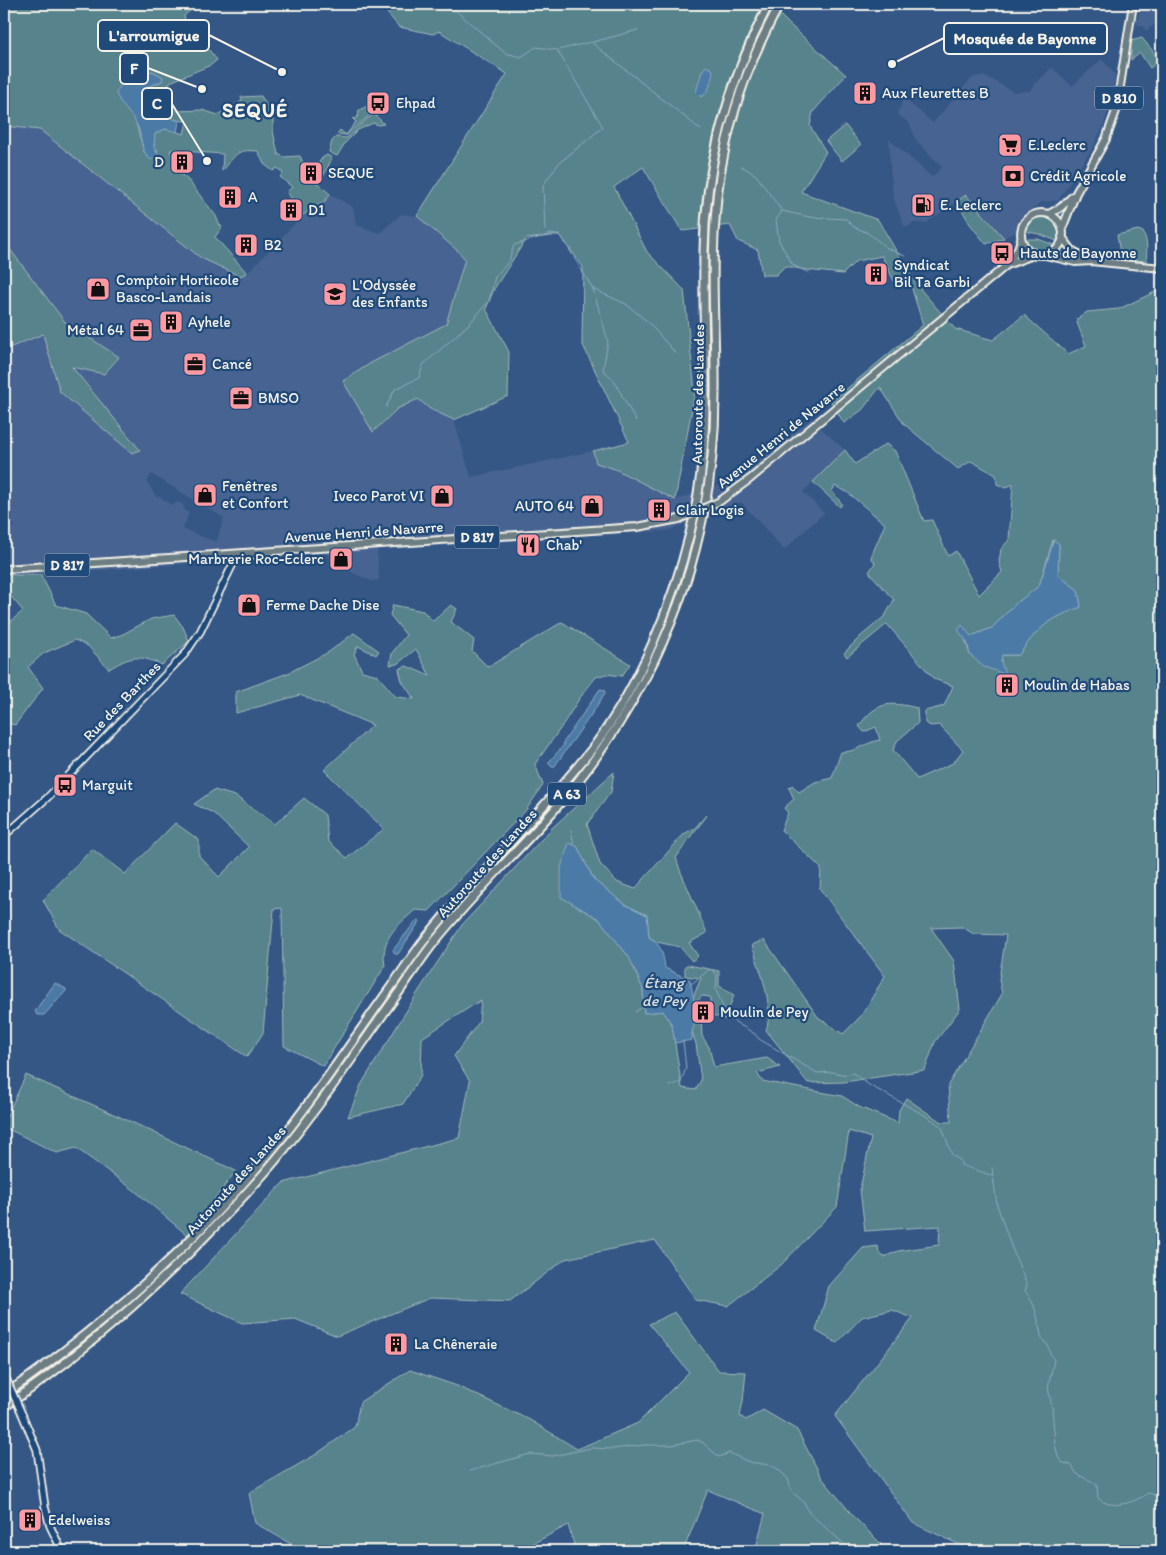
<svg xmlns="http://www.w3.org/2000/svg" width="1166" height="1555" font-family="Itim,sans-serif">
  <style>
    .built { fill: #476391; fill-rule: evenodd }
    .green { fill: #56838c; stroke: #a5baba; fill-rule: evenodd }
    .water { fill: #4b7aa7; stroke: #8faac1 }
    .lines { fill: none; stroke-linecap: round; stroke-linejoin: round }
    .stream { stroke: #8faac1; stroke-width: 1 }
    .secondary-casing { stroke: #f4f1e8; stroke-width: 9 }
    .primary-casing { stroke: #f4f1e8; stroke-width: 10 }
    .highway-casing { stroke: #f4f1e8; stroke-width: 11 }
    .secondary { stroke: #1f4a7a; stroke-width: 5.5 }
    .primary { stroke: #6c7e84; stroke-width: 6 }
    .highway { stroke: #6c7e84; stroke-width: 7 }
    .secondary-bridge-casing { stroke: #f4f1e8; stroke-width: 9; stroke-linecap: butt }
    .primary-bridge-casing { stroke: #f4f1e8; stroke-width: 10; stroke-linecap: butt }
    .secondary-bridge { stroke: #1f4a7a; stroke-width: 5.5 }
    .primary-bridge { stroke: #6c7e84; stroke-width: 6 }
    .labels { text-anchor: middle; stroke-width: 4.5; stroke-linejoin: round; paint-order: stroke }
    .shield { fill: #1f4a7a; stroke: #b4bfc7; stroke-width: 1 }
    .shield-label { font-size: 14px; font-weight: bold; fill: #f4f1e8 }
    .poi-label { font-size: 15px; fill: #f4f1e8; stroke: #1f4a7a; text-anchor: start }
    .street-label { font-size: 15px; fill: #f4f1e8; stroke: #1f4a7a }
    .water-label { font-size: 16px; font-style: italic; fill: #dbdfde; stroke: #1f4a7a }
    .district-label { font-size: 20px; font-weight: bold; letter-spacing: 1px; fill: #f4f1e8; stroke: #1f4a7a }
    .leader { fill: none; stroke: #f4f1e8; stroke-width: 2 }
    .callout-dot { fill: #f4f1e8; stroke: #1f4a7a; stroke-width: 2 }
    .callout { fill: #1f4a7a; stroke: #f4f1e8; stroke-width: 2 }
    .callout-label { font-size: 16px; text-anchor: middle; font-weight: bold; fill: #f4f1e8 }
  </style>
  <rect width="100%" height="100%" fill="#345786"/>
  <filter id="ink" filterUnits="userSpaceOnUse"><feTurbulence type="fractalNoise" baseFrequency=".02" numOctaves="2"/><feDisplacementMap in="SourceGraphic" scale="10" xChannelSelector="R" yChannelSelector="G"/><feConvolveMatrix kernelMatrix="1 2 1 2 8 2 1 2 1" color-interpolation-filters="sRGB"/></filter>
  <g filter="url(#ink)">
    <path class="built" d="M1142,4H1162V19L1146,31L1143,25H1138L1136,23Z
      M1102,59L1115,74L1113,94L1108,112L1102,129L1092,149L1059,199L1056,201L1041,202L1018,221L1015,233L1004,238L966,195L926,223H913L907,227L904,226L893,197L890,168L889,139L932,177L942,167L916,140L910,124L897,114L904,98L933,123L969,81L974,77L982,76L991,79L1014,92L1029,91L1052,67L1072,86Z
      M4,126L40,130L201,258L240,276L247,273L303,215L325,201L330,194L353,207L356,225L380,233L401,214L417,216L458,251L465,259L446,324L371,363L343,381L373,431L397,409L418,398L430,409L454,420L471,477L593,451L596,463L615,469L675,500L730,482L811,419L845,450L803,492L824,513L784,550L741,502L667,531L490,539L377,547L379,580L371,581L334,564L326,552L41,575H11L4,554V536L15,525L8,523L4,511V485L9,479L4,447V350L43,334L60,392L71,367L119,357L65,322L6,245L4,244ZM151,474L224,518L216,542L183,529L189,513L183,509L185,506L178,502L172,505L159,496L157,498L147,482Z"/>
    <path class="green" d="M5,4H190L193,8L184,16L191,39L209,50L217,60L211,65L170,82L165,92L177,111L202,110L218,115L242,101L241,97L261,96L273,117V131L278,154L284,157L300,156L308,175L330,194L325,201L303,215L287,192L292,187L280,177L283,173L277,168L273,171L264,164L258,151C254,151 248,150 244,151C234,152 229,165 222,171L223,154L170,150L178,172L188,180L216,216L219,224L222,227L215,237L247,273L240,276L201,258L40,130L4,126V5ZM152,71L163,77L162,81L147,87C148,106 168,122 187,121L184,134C173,131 163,124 154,136V146L158,151L144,152L124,80L138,78Z
      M384,4H769L790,25L846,75L813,112L810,126L826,152L801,192L878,220L915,283L955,329L993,340L1024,315L1068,354L1086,346L1076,320L1087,312L1119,309L1161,289H1162V1551H973L913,1523L835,1416L913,1318L892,1310L862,1317L837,1343L816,1331L829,1286L863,1248L878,1246L879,1253L884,1257L898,1251L939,1245L940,1226L865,1231L860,1189L871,1138L849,1131L837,1207L781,1265L728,1306L696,1300L655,1240L565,1259L510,1301L430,1298L337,1336L295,1319L242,1323L180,1294L283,1183L459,1138L470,1081L454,1056L479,1022L481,1000L422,1038L421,1075L403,1104L348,1117L361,1085L420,989L462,925L553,827L614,772L611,792L587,824L600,864L617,882L635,889L684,834L695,828L706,815L707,816L693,833L676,858L680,870L707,933L689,943L698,956L692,961L680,947L657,942L649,937L647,915L626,905L594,880L577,846L561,897L599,919L629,957L643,989L644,1013L663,1011L672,1025L682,1088L696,1090L701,1080L696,1044L692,1032L690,1005L701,978L685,976V966L688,965L719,971V986L734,995L725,1019L710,1015V997L702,996L694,1005L701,1018L702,1036L709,1047L714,1067L767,1058L780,1067L757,1073L762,1081L842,1096L859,1107L898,1123L899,1110L906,1098L941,1122H951L948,1085L1002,994L999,979L1006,935L974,934L962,927L931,928L954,961L960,1009L935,1042L925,1070L844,1082L808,1083L766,1030C775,1006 759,968 752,945L764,940L818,1017L843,1034L861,1016L885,976L820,889L821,868L781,830L788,813L784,808L794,799L789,788L792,785L799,792L815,782L832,778L841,752C855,753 866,742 880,740L876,727L864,732L859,726C876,702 889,701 917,708L918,723L897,741L893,750L917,779L953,763L963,750L939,725L931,726L925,723V711L944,706L953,686L934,679L887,624L847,657L844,653L860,637L885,616L894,600L869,572L875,563L871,557L885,524L847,492L835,486L832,491L842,504L840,507L813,482L845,450L855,464L886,444L895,451L924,521L932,520L948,556L956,551L979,595L1002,572L999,562L1001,549L1009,540L1013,484L1005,488L997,484L996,475L971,461L958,469L904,424L880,387L862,410L844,423L831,402L923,325L909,279L894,281L882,256L856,261L843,274L806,270L785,266L776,275H762L758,250L738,241L730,225L682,231L643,167L614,187L647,252L684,290L695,392L675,500L615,469L596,463L593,451L629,442L582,343L583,267L560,235L526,239L494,289L486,309L509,352L508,396L454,420L430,409L418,399L397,409L373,432L343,381L371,363L446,324L465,259L458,251L417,216L507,74L439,31L433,34L399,27L383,8ZM1053,540L1059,544L1058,575L1078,590L1081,607C1049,619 1038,627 1019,655H1002L1001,662L1004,673L970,655L961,626L971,636L992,628L1014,605L1039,586Z
      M1142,38L1160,60L1150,68L1140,53L1131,60V41Z
      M369,105L373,112L347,135L337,134L340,130L346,135L356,122L352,118L355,119L359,115L358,111Z
      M374,114L384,124L378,125L373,123L358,130L345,143L337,156L329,152L332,141L336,137L346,138L349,136L366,120Z
      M845,125L861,145L842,161L826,141Z
      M327,155L332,158L324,175L315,169L322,158Z
      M966,195L1004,238L986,244L970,224L957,201Z
      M1039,216C1053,216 1062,227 1057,241L1039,234L1024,231L1028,223Z
      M1138,230L1143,232C1148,242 1147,250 1146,261L1121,259L1117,235Z
      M1025,239H1038L1054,245C1043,255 1031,251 1025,239Z
      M4,244H6L65,322L119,357L104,374L72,367L140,450L132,453L60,392L43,334L4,350Z
      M4,575H41L56,605L86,614L111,638L123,634L151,619L174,615L183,627L189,641L162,665C138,654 131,656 109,669L88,646L75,640L44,653L28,667L43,688L15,725L7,723L4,726V627L23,611L4,588Z
      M393,605L423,611L433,621L451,605L457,609L451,622L474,640L472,651L488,667L562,622L630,664L622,676L606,674L596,677L579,699L560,729L535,764L543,785L526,810L429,911L415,910C396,927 380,938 385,966L323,1066L284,1046L282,908L274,909L263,1033L247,1057L59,929L43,900L92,849L125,874L175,823L199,840V856L219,877L249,847L213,813L194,804L214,790L235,796L275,824L304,798L325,815L328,841L347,858L384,829L324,770L373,725L300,695L236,713V692L288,673L329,652L354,633L379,651L376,655L358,646L354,654L362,671L377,675L396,697L414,699L402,681L399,669L406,666L430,676L416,649L397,664L390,665L392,653L406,635L390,615Z
      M26,1075L138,1125L236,1171L187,1235L134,1190L76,1148L57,1153L4,1127V1122Z
      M675,1312L719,1371L746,1372L743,1401L740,1416L746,1420L763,1410L797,1430L822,1478L854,1517L881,1544L884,1551H755L765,1514L708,1490L683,1551H576L568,1525L519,1551H388L380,1548L345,1551H303L255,1523L249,1493L315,1455L355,1427L360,1402L410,1370L457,1386L530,1420L577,1449L638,1423L689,1372L649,1324Z"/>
    <path class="water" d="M706,66L712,69L713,72C711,80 710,93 701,97L696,92L702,71Z
      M152,71L163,77L162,81L147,87C147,104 164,116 179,121L177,132L165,129L155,134L154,146L158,155L151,160C139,151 143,135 136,123C130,112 120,105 116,93L124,80L138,78Z
      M1054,540L1059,544L1058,575L1078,590L1081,607C1049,619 1038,627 1019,655H1002L1001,662L1005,674L984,667L970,655L967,642L958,630L962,625L971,636L992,628L1014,605L1039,586Z
      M600,689L604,690L605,693L593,712L554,767H552L548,763L564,745L563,743Z
      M569,843L577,846L594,880L626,905L647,915L649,937C662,945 663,954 665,968L690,980L697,1016L692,1032V1040L675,1043L672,1025L663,1011L644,1013L643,989L629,957L599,919L561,897V867Z
      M419,920L420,921L398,954H395L393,950L416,921Z
      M55,983L66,989V991L44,1015H37L35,1011Z"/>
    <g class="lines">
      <path class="stream" d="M448,4L505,53L521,57L536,47L557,50L603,127L559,163L543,185L545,230
        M593,42L638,30
        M558,50L591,42L701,130
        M741,166L756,175L782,211L809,217L846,219L854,227L868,233L887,248L905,256
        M782,211L776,220L779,241L793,265L809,273
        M593,289L608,341L603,370L613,379L636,421
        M386,407L395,389L419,378L423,365L469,324L489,301L495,277L509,261L514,245L551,234L561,236L593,289L626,304L649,323L676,354
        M571,830L574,845
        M690,985L710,969L717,974L716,990L723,1007L725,1009V1014L727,1017L755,1034L759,1039L817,1073L833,1072L846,1075L853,1073L869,1085L928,1117L942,1127L952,1155L961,1161V1165L993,1176L997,1205L1011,1246L1027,1285L1025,1291C1036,1303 1038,1320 1041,1336C1043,1340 1046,1342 1048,1346C1050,1351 1050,1355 1054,1360L1048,1388L1052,1407L1055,1444L1058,1457L1061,1462L1071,1465L1077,1474L1095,1483L1097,1486L1098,1498C1111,1511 1136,1502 1148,1493L1155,1495L1162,1488
        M635,1012L643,1007
        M670,1086L681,1082L686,1068L683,1041
        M992,1168L993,1175
        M470,1471L530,1454L553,1456L591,1448L613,1449L644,1445H672L697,1440L702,1442L719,1457L729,1453L749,1462L770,1465L778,1469L788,1479L792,1492L804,1502L809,1513L842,1542L850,1551"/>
      <g class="secondary-casing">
        <path id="secondary" d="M4,836L47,798L185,654L200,632L233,564L241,558L257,554
          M22,1414L37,1450L45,1507L50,1526L62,1551"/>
      </g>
      <g class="primary-casing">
        <path id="primary" d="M1021 234a21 21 0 1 1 42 0a21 21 0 1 1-42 0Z
          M1049,214L1060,208L1073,196
          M1062,229L1076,193L1106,139L1116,111L1133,4
          M1062,237L1072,250L1087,261
          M1045,255L1075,262L1091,261L1162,268
          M1009,264L1036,254
          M720,501L750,479L1008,264L1018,249L1021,239
          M4,569L637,527L679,519"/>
      </g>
      <g class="highway-casing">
        <path id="highway" d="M4,1395C111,1321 208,1231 289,1129C325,1083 357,1034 391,987C404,969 416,950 430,933C483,868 544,811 595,745C640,684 672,606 690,533C714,440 702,346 704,251C705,164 729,81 769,4
          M4,1407C72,1362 133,1308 191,1251C222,1219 254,1187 282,1152C325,1100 362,1043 401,989C412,973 423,956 435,941C472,895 515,854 554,810C624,730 677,634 700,530C710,486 715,441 715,396C716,337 710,279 715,220C720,144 743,70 780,4"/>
      </g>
      <use href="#secondary" class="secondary"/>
      <use href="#primary" class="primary"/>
      <use href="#highway" class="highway"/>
      <g class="secondary-bridge-casing">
        <path id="secondary-bridge" d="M5,1376L22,1414"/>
      </g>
      <g class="primary-bridge-casing">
        <path id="primary-bridge" d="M679,519L720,501"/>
      </g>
      <use href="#secondary-bridge" class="secondary-bridge"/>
      <use href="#primary-bridge" class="primary-bridge"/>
    </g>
  </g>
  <defs>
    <g id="building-square" transform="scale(1.25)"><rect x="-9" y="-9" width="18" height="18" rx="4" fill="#ff9aa2" stroke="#1f4a7a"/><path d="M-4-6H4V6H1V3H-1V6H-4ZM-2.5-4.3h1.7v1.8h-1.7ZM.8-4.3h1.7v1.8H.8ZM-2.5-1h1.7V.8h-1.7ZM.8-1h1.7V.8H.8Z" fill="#111"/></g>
    <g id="bus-square" transform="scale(1.25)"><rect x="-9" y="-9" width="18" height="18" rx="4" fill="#ff9aa2" stroke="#1f4a7a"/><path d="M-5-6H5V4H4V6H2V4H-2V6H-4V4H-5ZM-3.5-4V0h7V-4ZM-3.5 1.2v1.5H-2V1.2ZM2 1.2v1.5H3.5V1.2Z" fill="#111"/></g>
    <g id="supermarket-square" transform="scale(1.25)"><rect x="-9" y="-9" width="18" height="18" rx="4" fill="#ff9aa2" stroke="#1f4a7a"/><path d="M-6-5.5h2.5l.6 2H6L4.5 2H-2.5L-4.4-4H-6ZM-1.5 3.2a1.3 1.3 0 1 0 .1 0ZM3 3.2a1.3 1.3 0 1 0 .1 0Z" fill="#111"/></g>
    <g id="bank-square" transform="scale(1.25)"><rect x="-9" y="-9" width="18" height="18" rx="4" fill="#ff9aa2" stroke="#1f4a7a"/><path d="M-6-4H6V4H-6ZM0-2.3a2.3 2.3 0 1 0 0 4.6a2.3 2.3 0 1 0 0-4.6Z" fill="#111"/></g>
    <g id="fuel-square" transform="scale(1.25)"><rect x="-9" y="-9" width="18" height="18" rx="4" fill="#ff9aa2" stroke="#1f4a7a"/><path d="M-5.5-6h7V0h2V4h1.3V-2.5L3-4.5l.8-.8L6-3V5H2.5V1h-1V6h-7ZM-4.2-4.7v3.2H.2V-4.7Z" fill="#111"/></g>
    <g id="shop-square" transform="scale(1.25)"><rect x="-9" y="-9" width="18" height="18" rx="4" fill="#ff9aa2" stroke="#1f4a7a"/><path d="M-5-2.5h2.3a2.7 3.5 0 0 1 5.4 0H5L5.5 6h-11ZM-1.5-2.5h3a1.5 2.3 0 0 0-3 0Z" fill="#111"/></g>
    <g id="school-square" transform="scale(1.25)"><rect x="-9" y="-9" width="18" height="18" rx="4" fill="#ff9aa2" stroke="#1f4a7a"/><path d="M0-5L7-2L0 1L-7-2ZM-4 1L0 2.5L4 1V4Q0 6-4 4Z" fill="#111"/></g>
    <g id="office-square" transform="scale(1.25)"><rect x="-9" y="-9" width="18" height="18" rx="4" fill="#ff9aa2" stroke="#1f4a7a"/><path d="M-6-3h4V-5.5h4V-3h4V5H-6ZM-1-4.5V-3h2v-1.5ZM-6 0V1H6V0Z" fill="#111"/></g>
    <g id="restaurant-square" transform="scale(1.25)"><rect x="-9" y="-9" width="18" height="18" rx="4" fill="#ff9aa2" stroke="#1f4a7a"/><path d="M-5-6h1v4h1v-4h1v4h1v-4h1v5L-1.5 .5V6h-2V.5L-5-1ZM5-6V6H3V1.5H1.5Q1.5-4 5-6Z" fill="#111"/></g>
  </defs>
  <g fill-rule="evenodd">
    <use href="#building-square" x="865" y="93"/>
    <use href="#bus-square" x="378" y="103"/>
    <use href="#supermarket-square" x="1010" y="145"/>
    <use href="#building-square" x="182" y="162"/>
    <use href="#building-square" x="311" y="173"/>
    <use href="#bank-square" x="1013" y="176"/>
    <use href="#building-square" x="230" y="197"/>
    <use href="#fuel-square" x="923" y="205"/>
    <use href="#building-square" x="291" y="210"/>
    <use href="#building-square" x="246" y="245"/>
    <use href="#bus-square" x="1002" y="253"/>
    <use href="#building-square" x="876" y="274"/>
    <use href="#shop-square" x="98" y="289"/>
    <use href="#school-square" x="335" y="294"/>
    <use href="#building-square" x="171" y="322"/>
    <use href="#office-square" x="141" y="330"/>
    <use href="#office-square" x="195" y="364"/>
    <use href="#office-square" x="241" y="398"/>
    <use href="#shop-square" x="205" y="495"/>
    <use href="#shop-square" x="442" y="496"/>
    <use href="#shop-square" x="592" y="506"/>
    <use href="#building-square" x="659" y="510"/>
    <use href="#restaurant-square" x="528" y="545"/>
    <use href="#shop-square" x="341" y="559"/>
    <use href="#shop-square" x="249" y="605"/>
    <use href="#building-square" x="1007" y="685"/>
    <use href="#bus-square" x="65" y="785"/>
    <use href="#building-square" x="703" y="1012"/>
    <use href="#building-square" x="396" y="1344"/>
    <use href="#building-square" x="30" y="1520"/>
  </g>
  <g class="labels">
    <g class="shield">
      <rect x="1095" y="86.5" width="48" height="23" rx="4"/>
      <rect x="454.5" y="525.5" width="45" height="23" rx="4"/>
      <rect x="44.5" y="553.5" width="45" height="23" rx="4"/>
      <rect x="548" y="782.5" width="38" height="23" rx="4"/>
    </g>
    <g class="shield-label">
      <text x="1119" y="103">D 810</text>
      <text x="477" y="542">D 817</text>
      <text x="67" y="570">D 817</text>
      <text x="567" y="799">A 63</text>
    </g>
    <g class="poi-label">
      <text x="882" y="98">Aux Fleurettes B</text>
      <text x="396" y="108">Ehpad</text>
      <text x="1028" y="150">E.Leclerc</text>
      <text x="164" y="167" text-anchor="end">D</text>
      <text x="328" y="178">SEQUE</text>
      <text x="1030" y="181">Crédit Agricole</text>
      <text x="248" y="202">A</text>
      <text x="940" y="210">E. Leclerc</text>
      <text x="308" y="215">D1</text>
      <text x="264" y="250">B2</text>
      <text x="1020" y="258">Hauts de Bayonne</text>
      <text x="894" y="270">Syndicat<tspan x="894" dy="17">Bil Ta Garbi</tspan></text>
      <text x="116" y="285">Comptoir Horticole<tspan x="116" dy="17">Basco-Landais</tspan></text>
      <text x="352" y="290">L'Odyssée<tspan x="352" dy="17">des Enfants</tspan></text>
      <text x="188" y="327">Ayhele</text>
      <text x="124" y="335" text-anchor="end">Métal 64</text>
      <text x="212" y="369">Cancé</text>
      <text x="258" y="403">BMSO</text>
      <text x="222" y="491">Fenêtres<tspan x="222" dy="17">et Confort</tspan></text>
      <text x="424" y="501" text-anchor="end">Iveco Parot VI</text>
      <text x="574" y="511" text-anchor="end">AUTO 64</text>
      <text x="676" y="515">Clair Logis</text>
      <text x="546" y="550">Chab'</text>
      <text x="324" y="564" text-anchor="end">Marbrerie Roc-Eclerc</text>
      <text x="266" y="610">Ferme Dache Dise</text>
      <text x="1024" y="690">Moulin de Habas</text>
      <text x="82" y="790">Marguit</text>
      <text x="720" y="1017">Moulin de Pey</text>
      <text x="414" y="1349">La Chêneraie</text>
      <text x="48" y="1525">Edelweiss</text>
    </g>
    <g class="street-label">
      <text transform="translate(698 394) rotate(-89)" y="5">Autoroute des Landes</text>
      <text transform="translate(781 435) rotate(-39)" y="5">Avenue Henri de Navarre</text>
      <text transform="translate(364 532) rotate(-4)" y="5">Avenue Henri de Navarre</text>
      <text transform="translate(122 701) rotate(-46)" y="5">Rue des Barthes</text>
      <text transform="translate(487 863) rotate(-48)" y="5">Autoroute des Landes</text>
      <text transform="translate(236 1180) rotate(-48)" y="5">Autoroute des Landes</text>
    </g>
    <g class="water-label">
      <text x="664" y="988">Étang<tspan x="664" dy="18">de Pey</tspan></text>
    </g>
    <g class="district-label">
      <text x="255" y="117">SEQUÉ</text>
    </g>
  </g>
  <path class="leader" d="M282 72L209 35M892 64L944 38M202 89L148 68M207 161L172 104"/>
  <g class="callout-dot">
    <circle cx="282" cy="72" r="5"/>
    <circle cx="892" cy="64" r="5"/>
    <circle cx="202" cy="89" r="5"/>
    <circle cx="207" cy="161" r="5"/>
  </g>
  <g class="callout">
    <rect x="98" y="20" width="111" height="31" rx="5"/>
    <rect x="944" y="23" width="163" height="31" rx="5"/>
    <rect x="120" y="53" width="28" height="31" rx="5"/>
    <rect x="142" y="88" width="30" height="31" rx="5"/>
  </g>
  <g class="callout-label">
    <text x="154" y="41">L'arroumigue</text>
    <text x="1025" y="44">Mosquée de Bayonne</text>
    <text x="134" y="74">F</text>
    <text x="157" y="109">C</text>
  </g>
  <rect width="1166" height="1555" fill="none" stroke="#1f4a7a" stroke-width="20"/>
  <rect x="10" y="10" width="1146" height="1535" fill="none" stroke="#f4f1e8" stroke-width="2" filter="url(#ink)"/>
</svg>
